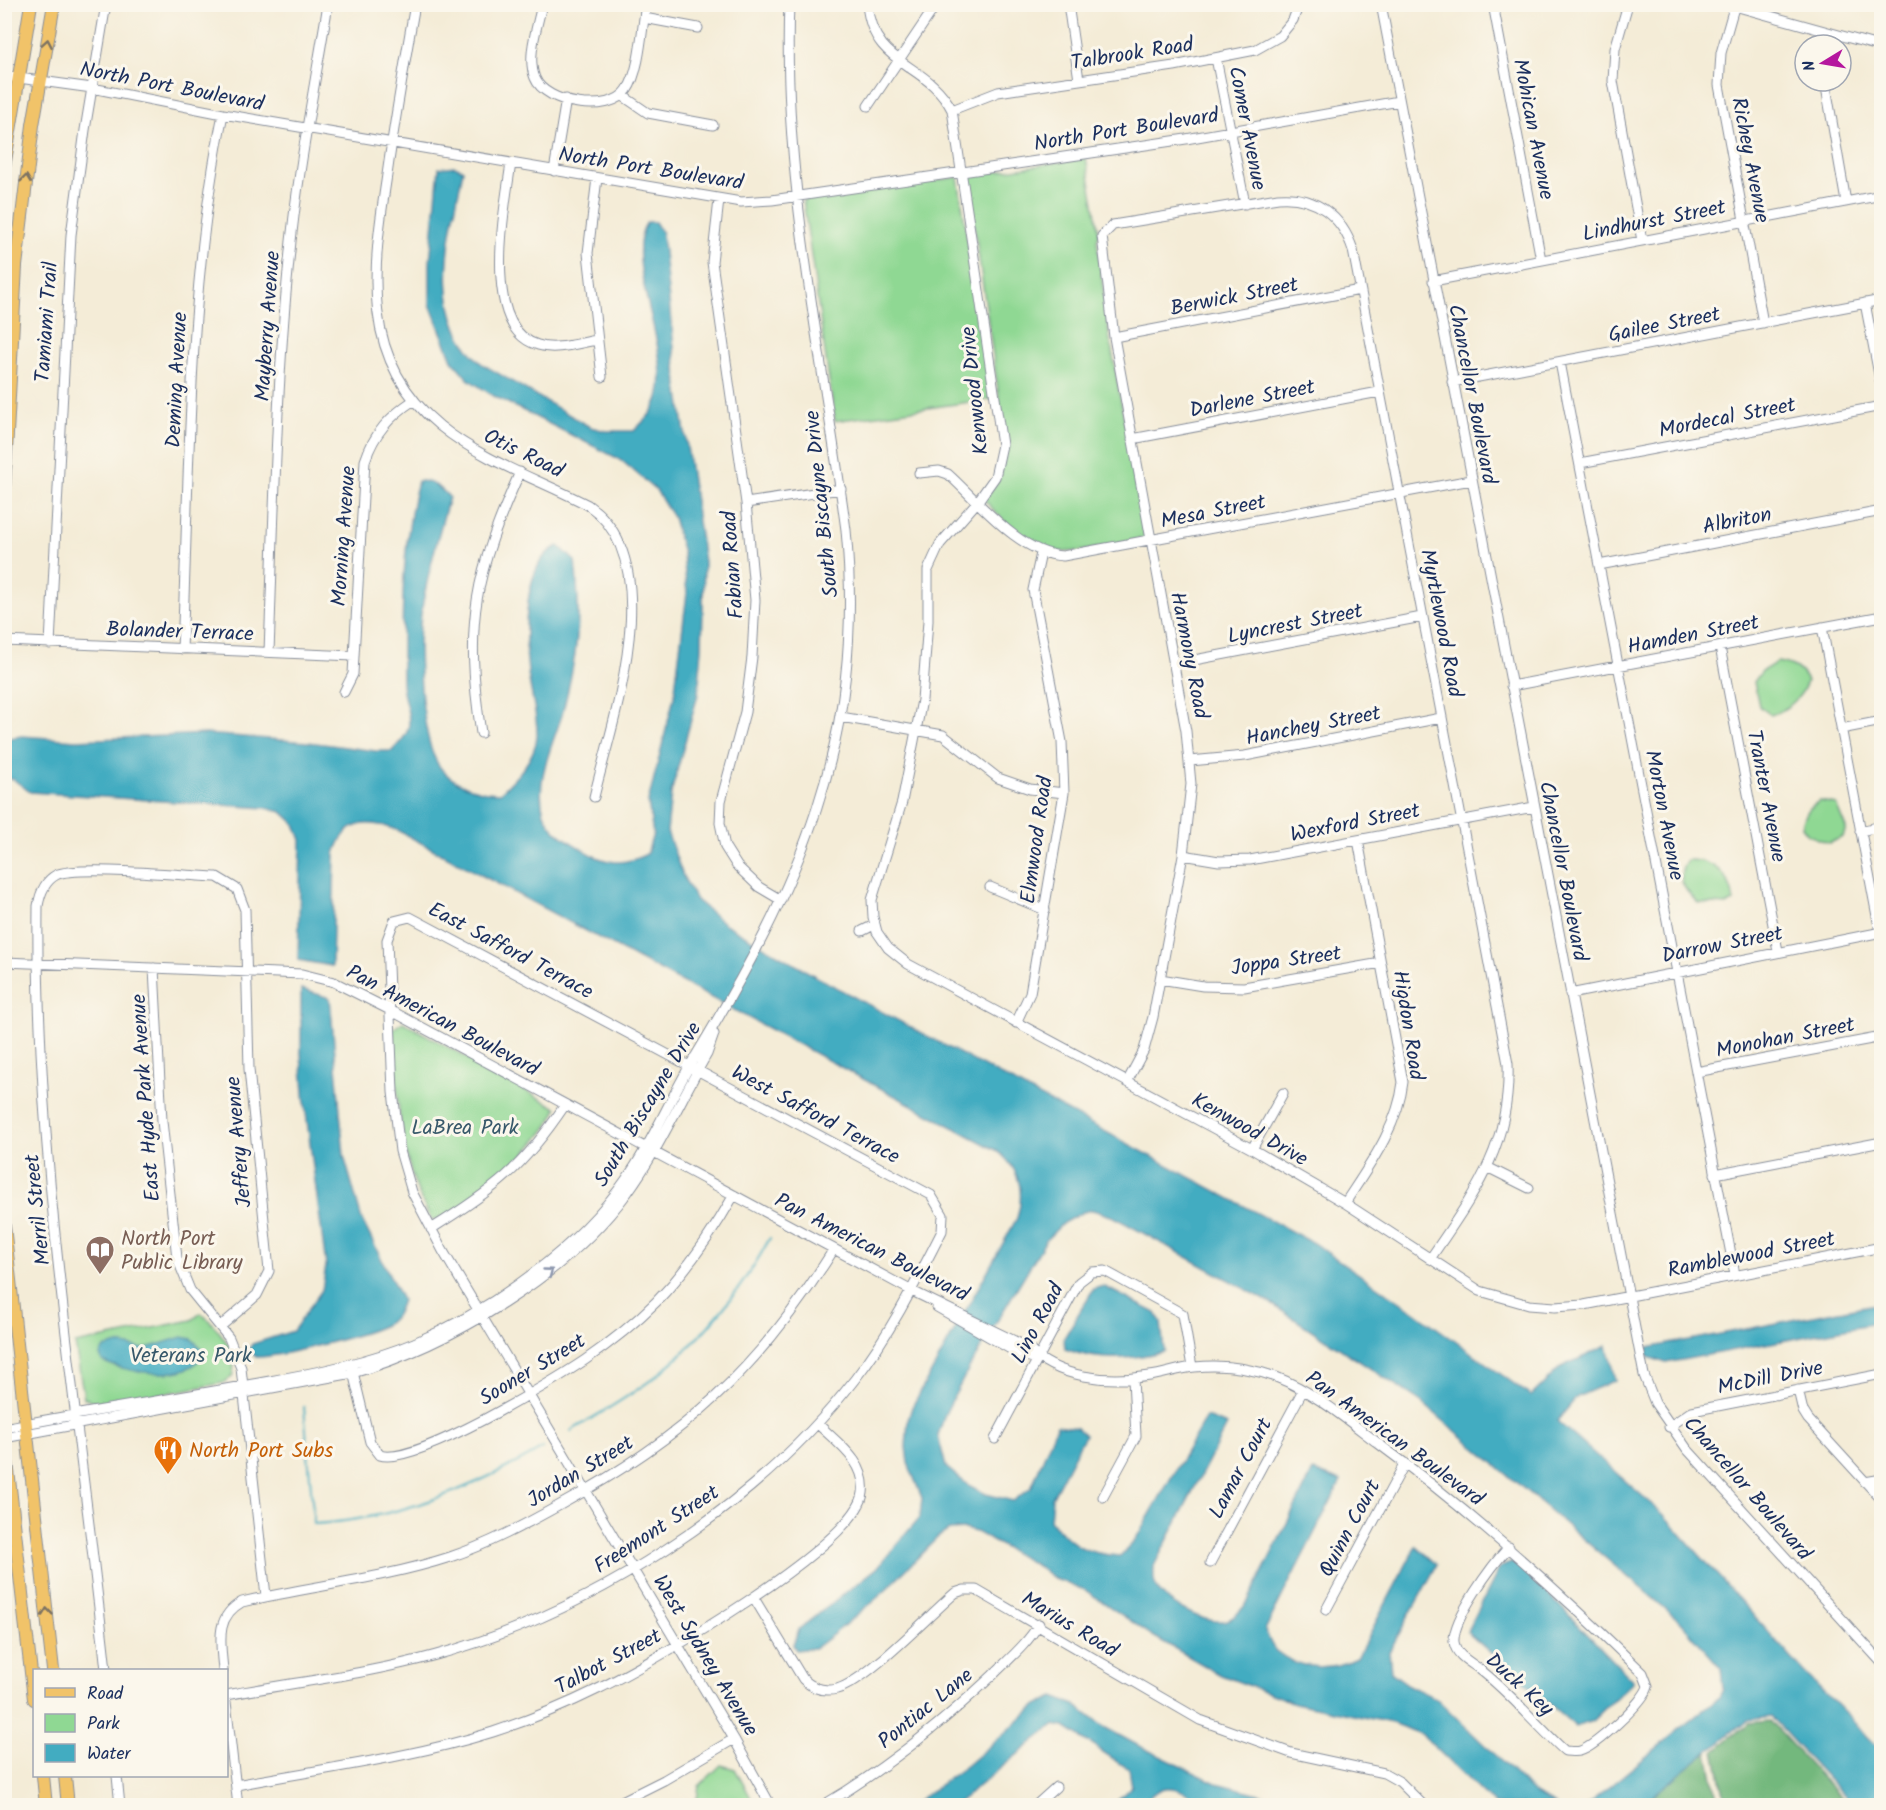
<svg xmlns="http://www.w3.org/2000/svg" width="1886" height="1810" font-family="Kalam,sans-serif">
  <style>
    .green { fill: #8fd893; stroke: #558478; stroke-width: 1.5 }
    .forest { fill: #73b87d; stroke: #47746e; stroke-width: 1.5 }
    .water { fill: #42acc1; stroke: #2e6e90; stroke-width: 1.5 }
    .lines { fill: none; stroke-linecap: round; stroke-linejoin: round }
    .stream { stroke: #42acc1; stroke-width: 2 }
    .minor-casing { stroke: #888e9a; stroke-width: 11 }
    .major-casing { stroke: #888e9a; stroke-width: 14 }
    .minor { stroke: #fff; stroke-width: 9 }
    .major { stroke: #f1c369; stroke-width: 12 }
    .oneway { stroke: #7b7263 }
    .oneway2 { stroke: #8d97ae }
    .labels { text-anchor: middle; stroke-width: 6; stroke-linejoin: round; paint-order: stroke }
    .street-label { font-size: 21px; fill: #1b2f5e; stroke: #fbf7ec }
    .park-label { font-size: 21px; fill: #38596b; stroke: #fbf7ec }
    .education-label { font-size: 21px; fill: #785e54; stroke: #fbf7ec; text-anchor: start }
    .food-label { font-size: 21px; fill: #c56008; stroke: #fbf7ec; text-anchor: start }
  </style>
  <rect width="100%" height="100%" fill="#fbf7ec"/>
  <filter id="ink" filterUnits="userSpaceOnUse"><feTurbulence type="fractalNoise" baseFrequency=".0167" numOctaves="2"/><feDisplacementMap in="SourceGraphic" scale="12" xChannelSelector="R" yChannelSelector="G"/><feConvolveMatrix kernelMatrix="1 2 1 2 8 2 1 2 1" color-interpolation-filters="sRGB"/></filter>
  <filter id="wash" filterUnits="userSpaceOnUse"><feTurbulence type="fractalNoise" baseFrequency=".008" numOctaves="4" result="noise"/><feDisplacementMap in="SourceGraphic" scale="24" xChannelSelector="R" yChannelSelector="G"/><feGaussianBlur stdDeviation="1.35" result="paint"/><feColorMatrix in="noise" values="0 0 0 0 0 0 0 0 0 0 0 0 0 0 0 0 0 1.4 0 .05"/><feComposite in="paint" operator="in"/></filter>
  <g filter="url(#wash)">
    <rect width="100%" height="100%" fill="#f4ecd7"/>
    <path class="green" d="M1086,158L1099,233L1097,241L1109,334L1145,538C1117,543 1072,558 1045,549C1021,541 1001,517 984,500L1000,478L1006,445L967,176Z
      M958,177L991,399L835,421L803,200Z
      M1777,662C1791,664 1800,667 1807,681C1802,698 1787,710 1771,715L1759,706L1754,682L1762,671Z
      M1820,801L1836,804L1846,828L1843,837L1829,843L1808,835L1802,827C1805,814 1808,807 1820,801Z
      M1687,860C1714,859 1730,875 1734,901L1727,905L1698,903C1684,890 1675,878 1687,860Z
      M403,1022L557,1108C545,1143 471,1208 436,1220L431,1219C398,1161 397,1094 393,1029Z
      M201,1313C218,1328 240,1352 232,1377L223,1383L103,1404L84,1398L75,1344L192,1320Z
      M721,1765L735,1769L755,1805C738,1806 710,1810 697,1799L699,1786Z"/>
    <path class="forest" d="M1770,1721L1847,1805H1726L1715,1750L1748,1723Z
      M1706,1742L1718,1805L1638,1806L1643,1804L1648,1792Z"/>
    <path class="water" d="M455,166L463,170C451,234 427,314 482,364L590,427L606,431H634C639,425 646,420 650,414C686,367 618,266 647,222H655L662,233L678,386L704,562L702,648L698,694L671,793L667,832L683,876L696,900L725,924L815,976L1313,1243L1415,1312L1531,1396L1561,1367L1607,1346L1615,1380L1577,1397L1557,1421L1663,1514L1803,1671L1881,1750V1805H1852L1771,1717L1747,1720L1641,1805H1587L1719,1697L1723,1689L1721,1668L1680,1621L1419,1400L1267,1301L1114,1217L1093,1210L1083,1212L1063,1223L1046,1240L970,1366L946,1412L938,1435L946,1467L968,1485L986,1494L1013,1501L1031,1488L1057,1425L1077,1428L1085,1435L1052,1498L1050,1520C1073,1546 1085,1554 1120,1556L1134,1542L1206,1417L1227,1425L1154,1566C1154,1571 1153,1579 1155,1584C1162,1602 1203,1623 1222,1621C1234,1620 1240,1611 1247,1603L1313,1471L1341,1481L1265,1630C1268,1637 1271,1646 1276,1651C1299,1670 1332,1671 1357,1658L1416,1546L1437,1565L1389,1652L1391,1672L1410,1686L1437,1699L1536,1795L1556,1805H1495L1421,1734L1392,1723L1295,1703L1221,1675L1153,1636L1085,1590L1055,1579L1036,1565L976,1532L964,1529L949,1530L938,1537L884,1592L835,1633L815,1648L796,1650L793,1645L799,1629L877,1568L920,1517L922,1498L908,1463L906,1447L908,1420L912,1407L1017,1218C1025,1191 1019,1167 996,1150L397,830C367,819 345,820 335,854L332,966L298,960L301,840L295,824L282,812L266,808L30,792L13,779H5L4,739L22,736L76,740L206,734L308,742L376,751H392C398,744 406,738 408,729C412,716 402,697 402,683C402,616 401,547 418,481C432,481 440,487 449,497C439,533 428,571 422,608C416,643 420,737 439,766C451,784 479,793 500,793C516,778 535,759 537,736C538,715 530,692 528,672C524,639 522,558 559,546L575,561C579,596 580,630 573,665C570,682 566,699 562,715C553,744 534,782 544,813C551,832 570,842 587,852C608,865 625,865 647,854L653,834L648,802L674,697L687,593L683,554L673,517L656,490L621,460L492,395L468,379L452,360L430,304V262L439,168Z
      M301,989L330,998L344,1156L362,1220L402,1300C399,1309 396,1318 388,1323C371,1334 275,1358 256,1357L249,1350L252,1344L293,1331L322,1290L326,1266L305,1105L301,1054Z
      M1103,1286L1156,1313L1161,1323L1164,1351C1129,1361 1098,1361 1065,1349L1064,1338L1091,1293L1094,1289Z
      M1881,1303V1322L1666,1363L1648,1357L1647,1348Z
      M182,1337L192,1339L203,1351C196,1385 123,1372 102,1361L100,1355L104,1348L118,1344L144,1349Z
      M1516,1561L1633,1681L1592,1721L1576,1727L1467,1632L1500,1567Z
      M1054,1697L1075,1705L1104,1727L1139,1746L1216,1783L1303,1805H1201C1194,1795 1172,1783 1159,1790C1152,1793 1147,1800 1141,1805H1112L1132,1786L1129,1769L1065,1727L1054,1725L955,1805H912L967,1765L1037,1705Z"/>
    <g class="lines">
      <path class="stream" d="M304,1407L314,1524C397,1519 472,1489 543,1448
        M571,1431C600,1413 633,1395 660,1373C704,1337 743,1288 770,1238"/>
    </g>
  </g>
  <g filter="url(#ink)">
    <g class="lines">
      <g class="minor-casing">
        <path id="minor" d="M415,4C405,61 395,118 387,175C373,267 358,359 440,426C483,461 540,480 588,505C670,561 612,721 594,797
          M542,4C538,25 526,57 535,78C545,104 610,115 627,90C640,72 642,27 646,4
          M867,4C873,68 927,61 952,110L1002,445L995,477L978,501L940,544L928,570V621L922,700L902,802L872,900L873,917L877,932L888,948L908,964L1252,1149L1345,1203L1480,1291L1529,1305L1555,1307L1584,1305L1882,1247
          M1068,4L1079,80
          M1381,4L1644,1375L1655,1403L1687,1449L1882,1663
          M1493,4L1541,260
          M1628,4L1615,49L1613,81L1642,241
          M1735,4L1721,53L1719,85L1763,323
          M1731,5L1882,47
          M644,18L698,28
          M1216,58L1245,204
          M4,76L92,88L223,114L741,202L772,200L1186,139L1399,101
          M1825,81L1846,202
          M623,96L648,113L713,125
          M868,106L934,8
          M952,110L998,92L1174,66L1255,50L1280,36L1293,20L1299,4
          M511,163C505,207 480,329 538,345C556,351 578,343 597,340
          M554,171L566,99
          M597,178L588,253L602,377
          M719,200L712,262L746,503L755,600L752,657L745,712L721,801L720,823L725,847L737,866L759,887L781,900
          M1433,281L1882,195
          M1865,303L1882,390
          M1114,337L1360,290
          M1560,362L1735,1275
          M1452,382L1882,300
          M1132,439L1379,392
          M1580,463L1882,406
          M919,473L939,471L948,474C979,502 1020,554 1063,556L1471,480
          M746,503L841,489
          M1599,565L1882,511
          M1822,627L1880,932
          M4,641L354,656
          M50,644L71,235L85,130L106,4
          M1720,647L1778,951
          M182,649C190,471 187,289 223,114
          M269,652C274,522 276,391 289,261C297,175 314,90 328,4
          M1173,664L1422,617
          M1511,686L1882,616
          M344,692L353,674L365,461C374,433 390,416 414,400
          M841,717L943,735L998,778L1030,789L1064,793
          M1841,729L1882,721
          M481,733C464,623 475,572 520,472
          M1190,761L1245,756L1441,718
          M1860,831L1882,826
          M1183,855L1219,861L1250,860L1534,807
          M990,887L1045,910
          M862,931L874,925
          M4,962L302,974L334,982L388,1009L912,1291L1027,1347C1057,1379 1109,1383 1150,1376C1165,1374 1180,1368 1195,1367C1222,1364 1250,1368 1276,1377C1313,1391 1347,1420 1379,1444C1473,1513 1559,1591 1643,1673L1648,1686C1646,1700 1595,1747 1580,1751C1576,1752 1569,1751 1565,1751C1535,1724 1510,1692 1478,1668C1468,1661 1456,1655 1454,1642C1452,1619 1493,1564 1509,1547
          M154,968L162,1121L177,1258L190,1290L229,1338L241,1368L266,1596
          M1160,979L1203,986L1244,987L1381,963
          M1570,994L1882,932
          M1016,1023L1030,993L1064,793L1062,742L1033,590L1041,553
          M1696,1072L1882,1037
          M1127,1082L1144,1050L1153,1017L1183,855L1191,784L1186,731L1114,337L1102,236L1113,225L1278,198C1315,195 1342,216 1353,250L1508,1064C1511,1146 1474,1194 1430,1259
          M1252,1149L1283,1093
          M1489,1168L1529,1188
          M1715,1174L1882,1142
          M1345,1203C1369,1166 1398,1127 1403,1082L1358,840
          M431,1229C495,1189 522,1169 565,1105
          M937,1307L1021,1355L1038,1359
          M352,1368L370,1442L380,1455C413,1467 554,1381 585,1360C610,1343 634,1324 656,1302C687,1270 712,1234 734,1195
          M1798,1390L1803,1411L1808,1419L1882,1500
          M1669,1427L1692,1411L1882,1374
          M4,1428C89,1411 174,1399 259,1383C312,1373 364,1364 414,1343C492,1310 579,1248 627,1178C653,1142 669,1100 692,1062C799,886 866,741 846,530C823,357 782,179 789,4
          M4,1438L353,1373C450,1345 567,1275 627,1193C659,1150 680,1100 707,1054L714,1034
          M995,1439L1079,1282L1092,1272L1105,1271L1183,1314L1192,1367
          M1865,1482L1882,1479
          M1103,1497L1136,1436L1133,1379
          M1210,1563L1303,1390
          M754,1598L803,1679C812,1688 824,1692 837,1689C867,1681 928,1616 955,1593L964,1590H976L1200,1720L1291,1753L1384,1773L1400,1782L1424,1806
          M1326,1610L1405,1463
          M106,1670C79,1417 35,1162 38,906C40,894 45,881 56,875C75,865 189,876 217,877L237,889L245,910L249,1069L269,1271L257,1295L221,1326
          M223,1670C221,1644 214,1617 242,1602C311,1586 382,1579 450,1557C489,1544 524,1525 560,1505C685,1437 759,1369 834,1249
          M226,1695C296,1682 368,1674 436,1655C590,1613 757,1506 855,1379C890,1334 916,1282 942,1231L943,1215L931,1195L410,917L394,921L387,940L393,1092L400,1151L412,1192L443,1251L734,1739L771,1806
          M226,1702L238,1806
          M117,1776L120,1806
          M236,1785C321,1769 410,1758 493,1732C529,1720 564,1706 598,1689C648,1665 857,1545 863,1493C867,1462 837,1443 818,1424
          M612,1806L664,1780L734,1739
          M822,1806C884,1770 941,1724 993,1675C1009,1659 1027,1644 1039,1624
          M1035,1806L1056,1787"/>
      </g>
      <g class="major-casing">
        <path id="major" d="M4,167L31,4
          M4,489L16,266L33,125L54,4
          M4,1226L53,1670
          M4,1435L34,1699
          M43,1776L46,1806
          M65,1776L68,1806"/>
      </g>
      <use href="#minor" class="minor"/>
      <use href="#major" class="major"/>
    </g>
    <defs><path id="oneway-chevron" d="M-2-3.5L2.5 0L-2 3.5" fill="none" stroke-width="1.6" stroke-linecap="round" stroke-linejoin="round" transform="scale(1.5)"/></defs>
    <g class="oneway">
      <use href="#oneway-chevron" transform="translate(47 43) rotate(-80)"/>
      <use href="#oneway-chevron" transform="translate(26 179) rotate(-83)"/>
      <use href="#oneway-chevron" transform="translate(47 1612) rotate(-96)"/>
    </g>
    <use class="oneway2" href="#oneway-chevron" transform="translate(549 1272) rotate(-36)"/>
  </g>
  <defs>
    <g id="library-pin" transform="scale(1.5)"><path d="M0 17L-7.5 6A9.5 9.5 0 1 1 7.5 6Z" fill="#8d6e63" stroke="#fbf7ec"/><path d="M-6-4Q-3-5.5-.7-3.5V5Q-3 3-6 4ZM6-4Q3-5.5 .7-3.5V5Q3 3 6 4Z" fill="#fff"/></g>
    <g id="restaurant-pin" transform="scale(1.5)"><path d="M0 17L-7.5 6A9.5 9.5 0 1 1 7.5 6Z" fill="#e8710a" stroke="#fbf7ec"/><path d="M-5-6h1v4h1v-4h1v4h1v-4h1v5L-1.5 .5V6h-2V.5L-5-1ZM5-6V6H3V1.5H1.5Q1.5-4 5-6Z" fill="#fff"/></g>
  </defs>
  <g fill-rule="evenodd">
    <use href="#library-pin" x="100" y="1250"/>
    <use href="#restaurant-pin" x="168" y="1450"/>
  </g>
  <g class="labels">
    <g class="street-label">
      <text transform="translate(1132 53) rotate(-9)" y="7">Talbrook Road</text>
      <text transform="translate(172 86) rotate(11)" y="7">North Port Boulevard</text>
      <text transform="translate(1248 128) rotate(79)" y="7">Comer Avenue</text>
      <text transform="translate(1126 129) rotate(-9)" y="7">North Port Boulevard</text>
      <text transform="translate(1534 129) rotate(79)" y="7">Mohican Avenue</text>
      <text transform="translate(1751 160) rotate(79)" y="7">Richey Avenue</text>
      <text transform="translate(651 168) rotate(9)" y="7">North Port Boulevard</text>
      <text transform="translate(1654 220) rotate(-11)" y="7">Lindhurst Street</text>
      <text transform="translate(1234 296) rotate(-11)" y="7">Berwick Street</text>
      <text transform="translate(46 322) rotate(-86)" y="7">Tamiami Trail</text>
      <text transform="translate(1664 324) rotate(-11)" y="7">Gailee Street</text>
      <text transform="translate(267 326) rotate(-86)" y="7">Mayberry Avenue</text>
      <text transform="translate(176 380) rotate(-87)" y="7">Deming Avenue</text>
      <text transform="translate(974 391) rotate(-96)" y="7">Kenwood Drive</text>
      <text transform="translate(1473 394) rotate(79)" y="7">Chancellor Boulevard</text>
      <text transform="translate(1252 398) rotate(-11)" y="7">Darlene Street</text>
      <text transform="translate(1727 417) rotate(-11)" y="7">Mordecal Street</text>
      <text transform="translate(524 453) rotate(26)" y="7">Otis Road</text>
      <text transform="translate(821 504) rotate(-96)" y="7">South Biscayne Drive</text>
      <text transform="translate(1213 511) rotate(-11)" y="7">Mesa Street</text>
      <text transform="translate(1737 520) rotate(-11)" y="7">Albriton</text>
      <text transform="translate(343 536) rotate(-86)" y="7">Morning Avenue</text>
      <text transform="translate(732 565) rotate(-94)" y="7">Fabian Road</text>
      <text transform="translate(1295 623) rotate(-11)" y="7">Lyncrest Street</text>
      <text transform="translate(1442 623) rotate(79)" y="7">Myrtlewood Road</text>
      <text transform="translate(180 631) rotate(2)" y="7">Bolander Terrace</text>
      <text transform="translate(1693 634) rotate(-11)" y="7">Hamden Street</text>
      <text transform="translate(1190 655) rotate(79)" y="7">Harmony Road</text>
      <text transform="translate(1313 725) rotate(-11)" y="7">Hanchey Street</text>
      <text transform="translate(1767 796) rotate(79)" y="7">Tranter Avenue</text>
      <text transform="translate(1665 815) rotate(79)" y="7">Morton Avenue</text>
      <text transform="translate(1355 822) rotate(-11)" y="7">Wexford Street</text>
      <text transform="translate(1036 840) rotate(-82)" y="7">Elmwood Road</text>
      <text transform="translate(1564 871) rotate(79)" y="7">Chancellor Boulevard</text>
      <text transform="translate(1722 944) rotate(-11)" y="7">Darrow Street</text>
      <text transform="translate(511 950) rotate(28)" y="7">East Safford Terrace</text>
      <text transform="translate(1286 960) rotate(-8)" y="7">Joppa Street</text>
      <text transform="translate(443 1020) rotate(28)" y="7">Pan American Boulevard</text>
      <text transform="translate(1409 1025) rotate(81)" y="7">Higdon Road</text>
      <text transform="translate(1785 1037) rotate(-11)" y="7">Monohan Street</text>
      <text transform="translate(145 1098) rotate(-94)" y="7">East Hyde Park Avenue</text>
      <text transform="translate(647 1104) rotate(-59)" y="7">South Biscayne Drive</text>
      <text transform="translate(816 1114) rotate(28)" y="7">West Safford Terrace</text>
      <text transform="translate(1250 1129) rotate(29)" y="7">Kenwood Drive</text>
      <text transform="translate(238 1142) rotate(-95)" y="7">Jeffery Avenue</text>
      <text transform="translate(37 1210) rotate(-96)" y="7">Merril Street</text>
      <text transform="translate(872 1247) rotate(27)" y="7">Pan American Boulevard</text>
      <text transform="translate(1751 1254) rotate(-11)" y="7">Ramblewood Street</text>
      <text transform="translate(1037 1323) rotate(-62)" y="7">Lino Road</text>
      <text transform="translate(532 1369) rotate(-31)" y="7">Sooner Street</text>
      <text transform="translate(1770 1377) rotate(-11)" y="7">McDill Drive</text>
      <text transform="translate(1395 1438) rotate(36)" y="7">Pan American Boulevard</text>
      <text transform="translate(1240 1468) rotate(-62)" y="7">Lamar Court</text>
      <text transform="translate(580 1471) rotate(-31)" y="7">Jordan Street</text>
      <text transform="translate(1748 1488) rotate(49)" y="7">Chancellor Boulevard</text>
      <text transform="translate(1349 1528) rotate(-62)" y="7">Quinn Court</text>
      <text transform="translate(656 1529) rotate(-33)" y="7">Freemont Street</text>
      <text transform="translate(1070 1624) rotate(31)" y="7">Marius Road</text>
      <text transform="translate(706 1655) rotate(59)" y="7">West Sydney Avenue</text>
      <text transform="translate(608 1661) rotate(-28)" y="7">Talbot Street</text>
      <text transform="translate(1520 1684) rotate(42)" y="7">Duck Key</text>
      <text transform="translate(925 1708) rotate(-39)" y="7">Pontiac Lane</text>
    </g>
    <g class="park-label">
      <text x="465" y="1134">LaBrea Park</text>
      <text x="191" y="1362">Veterans Park</text>
    </g>
    <g class="education-label">
      <text x="121" y="1245">North Port<tspan x="121" dy="24">Public Library</tspan></text>
    </g>
    <g class="food-label">
      <text x="189" y="1457">North Port Subs</text>
    </g>
  </g>
  <rect width="1886" height="1810" fill="none" stroke="#fbf7ec" stroke-width="24"/>
  <rect x="33" y="1669" width="195" height="108" fill="#fbf7ec" stroke="#a1a7b3" stroke-width="1.5"/>
  <rect x="45" y="1688" width="30" height="9" fill="#f1c369" stroke="#a1a7b3" stroke-width="1.5"/>
  <text x="87" y="1699" font-size="18" fill="#1b2f5e">Road</text>
  <rect x="45" y="1714" width="30" height="18" fill="#8fd893" stroke="#a1a7b3" stroke-width="1.5"/>
  <text x="87" y="1729" font-size="18" fill="#1b2f5e">Park</text>
  <rect x="45" y="1744" width="30" height="18" fill="#42acc1" stroke="#a1a7b3" stroke-width="1.5"/>
  <text x="87" y="1759" font-size="18" fill="#1b2f5e">Water</text>
  <g transform="translate(1823 63) rotate(259)"><circle r="28" fill="#fbf7ec" stroke="#a1a7b3" stroke-width="1.5"/>
  <path d="M0-4.5L10 22L0 15L-10 22Z" fill="#b5179e"/>
  <text y="-9" font-size="16" font-weight="bold" text-anchor="middle" fill="#1b2f5e">N</text>
  </g>
</svg>
